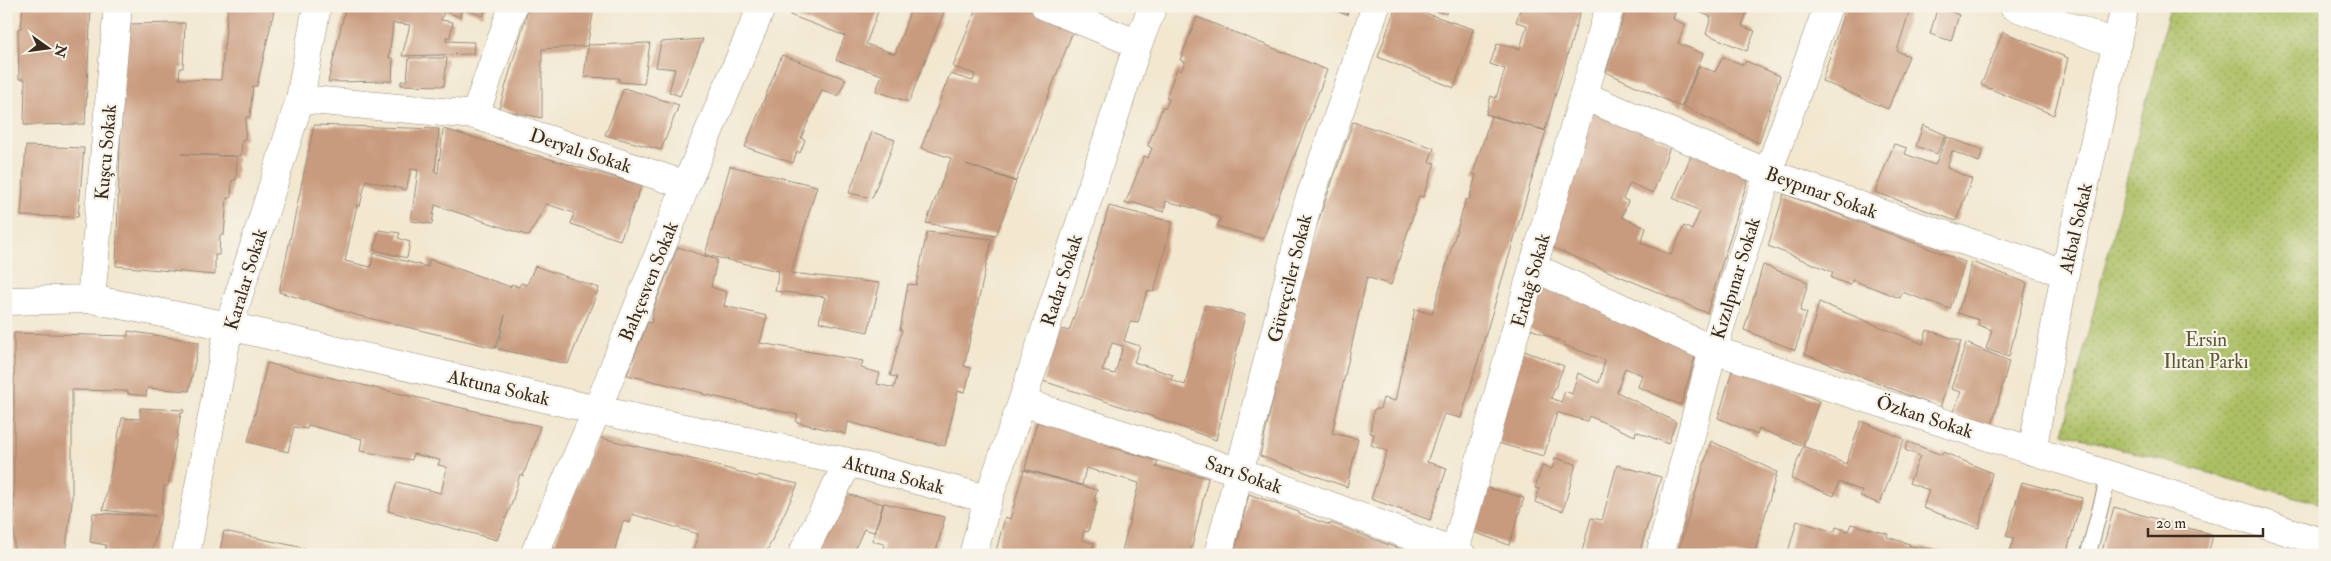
<svg xmlns="http://www.w3.org/2000/svg" width="2331" height="561" font-family="'IM FELL Double Pica',serif">
  <style>
    .park { fill: url(#park-dots); stroke: #737440 }
    .building { fill: #c99b7e; fill-rule: evenodd }
    .lines { fill: none; stroke-linecap: round; stroke-linejoin: round }
    .service-casing { stroke: #968876; stroke-width: 17 }
    .minor-casing { stroke: #968876; stroke-width: 29 }
    .service { stroke: #fff; stroke-width: 15 }
    .minor { stroke: #fff; stroke-width: 28 }
    .labels { text-anchor: middle; stroke-width: 4.5; stroke-linejoin: round; paint-order: stroke }
    .street-label { font-size: 19px; fill: #3b2a1e; stroke: #f7f3e8 }
    .park-label { font-size: 19px; fill: #5d5733; stroke: #f7f3e8 }
  </style>
  <defs>
    <pattern id="park-dots" width="8" height="8" patternUnits="userSpaceOnUse" patternTransform="scale(1.25)"><rect width="8" height="8" fill="#abbf63"/><path d="M2 2h.1M6 6h.1" fill="none" stroke="#8c9b51" stroke-width="1.8" stroke-linecap="round"/></pattern>
  </defs>
  <rect width="100%" height="100%" fill="#f7f3e8"/>
  <filter id="ink" filterUnits="userSpaceOnUse"><feTurbulence type="fractalNoise" baseFrequency=".02" numOctaves="2"/><feDisplacementMap in="SourceGraphic" scale="10" xChannelSelector="R" yChannelSelector="G"/><feConvolveMatrix kernelMatrix="1 2 1 2 8 2 1 2 1" color-interpolation-filters="sRGB"/></filter>
  <filter id="wash" filterUnits="userSpaceOnUse"><feTurbulence type="fractalNoise" baseFrequency=".0096" numOctaves="4" result="noise"/><feDisplacementMap in="SourceGraphic" scale="20" xChannelSelector="R" yChannelSelector="G"/><feGaussianBlur stdDeviation="1.12" result="paint"/><feColorMatrix in="noise" values="0 0 0 0 0 0 0 0 0 0 0 0 0 0 0 0 0 1.4 0 .05"/><feComposite in="paint" operator="in"/></filter>
  <g filter="url(#wash)">
    <rect width="100%" height="100%" fill="#f2e7cf"/>
    <path class="park" d="M2170,6H2325V505L2063,433Z"/>
    <g id="blocks">
      <path class="building" d="M23,6H91L85,124L24,125L25,79H19L18,29L21,28Z
        M228,6H275L257,86H253L250,117H246L245,139L242,140L241,156L181,154L237,157L236,180H232L231,198H227L224,235H220L219,255H215V275L116,266L124,24L185,23L183,68H180L179,79L221,80Z
        M346,6H487L483,16L462,8L460,17L444,11L441,20L453,22L450,37H446V41L474,42L473,54L402,56L410,25L393,23L389,58H393L392,81L328,82Z
        M529,6H582L594,9L587,46L542,49V118L499,109Z
        M794,6H880L866,44L895,54L912,6H946L909,102L876,91L882,75L836,60L845,36L790,15Z
        M977,6H1031L1076,23L1016,181L966,164L1016,182L996,236L926,223L951,158L921,148L950,74L973,81L975,74L953,67Z
        M1324,6H1350L1347,15Z
        M1396,6H1404L1473,29L1454,88L1378,57Z
        M1424,6H1448L1446,14Z
        M1521,6H1582L1545,130L1486,114L1491,96L1496,98L1505,69L1490,64L1497,44L1520,49L1527,25L1516,22Z
        M1627,6H1677L1673,19L1685,25L1678,43L1703,54L1681,107L1606,72Z
        M1686,6H1749L1742,26L1755,31L1747,51L1706,34L1711,17Z
        M1846,6H1911L1897,51L1909,56L1888,109L1822,81Z
        M1938,6L1959,15L1951,41L1930,34Z
        M1197,17L1327,70L1263,239L1217,226L1221,218L1204,211L1166,201L1164,212L1134,203L1125,204L1144,156L1148,158L1152,148L1148,146V145L1163,106L1165,109L1169,99L1166,98L1176,71L1178,68L1181,71L1185,62L1180,60Z
        M2003,32L2068,58L2054,115L1981,85Z
        M703,39L680,96L669,92L675,69L656,67L661,42Z
        M650,43L644,84L619,82V78L584,77L588,45Z
        M782,55L846,79L838,96L822,90L801,138L805,140L800,153L797,151L793,163L745,147Z
        M1723,57L1744,65L1746,61L1780,76L1759,143L1683,106L1699,66L1715,72Z
        M409,58H447L444,86L401,85V81L407,80Z
        M624,88L679,105L661,150L605,135Z
        M1594,110L1671,144L1653,193L1630,183L1623,199L1628,201L1622,217L1646,228L1641,243L1671,255L1684,226L1692,230L1700,211L1673,198L1693,151L1749,176L1707,313L1551,247Z
        M1491,116L1546,131L1461,418L1444,414L1427,462L1447,468L1430,520L1371,499L1387,451L1371,445L1374,434L1370,433L1374,409H1380L1383,398L1395,401L1415,309L1432,314L1466,199L1469,200L1476,175L1473,174Z
        M1353,122L1434,148L1429,162L1435,163L1423,197L1419,196L1391,285L1367,277L1332,433L1358,439L1347,487L1260,456L1305,259Z
        M314,125L439,129L435,172L438,173L443,129L642,185L620,240L571,224L574,213L546,204L529,236L435,205L432,224L411,221L418,170L411,169L406,190L366,180L360,206L357,205L345,261L371,267L374,253L428,267L429,259L511,287V284L519,287L521,283L527,285L535,266L599,288L568,364L498,349L505,315L496,348L360,316L279,292Z
        M1923,125L1946,135L1937,154L1916,146Z
        M872,132L895,140L872,198L849,193Z
        M1947,137L1983,150L1979,162L1952,151L1947,168L1972,179L1956,221L1875,192L1894,144L1907,148L1905,154L1935,165Z
        M26,146L84,148L78,217L21,216Z
        M730,166L817,186L791,273L880,283L868,332L819,322L825,297L775,291L779,271L705,255Z
        M1784,194L1965,262L1950,309L1902,292L1900,298L1852,280L1850,285L1831,278L1833,272L1768,246Z
        M1109,206L1172,222L1154,292L1147,291L1138,323L1130,322L1124,341L1140,346L1134,362L1173,375L1171,380L1185,385L1205,305L1245,315L1216,440L1157,418L1043,381L1058,328L1069,331L1081,297L1082,298ZM1112,343L1123,346L1115,374L1102,371Z
        M379,230L400,233L398,238L410,242L407,258L374,250Z
        M927,232L992,239L964,366L971,368L965,392L958,391L945,446L848,422L846,434L796,422L798,415L702,394L703,393L627,375L648,322L651,323L654,307L678,247L717,260L711,287L727,292L724,306L767,316L760,343L863,361L861,368L880,373L877,384L894,388L897,377L890,376L902,330H900L908,284L916,285Z
        M1972,262L2027,283L2009,357L1986,349L1992,330L1978,325L1979,320L1958,313Z
        M1763,265L1808,282L1800,311L1807,313L1795,350L1744,330Z
        M1539,281L1697,350L1681,405L1638,387L1642,375L1625,368L1617,392L1676,422L1668,444L1636,431L1635,436L1589,416L1587,421L1559,413H1557L1544,456L1494,442L1519,349L1564,366L1551,398L1561,402L1565,391L1572,394L1578,373L1599,383L1605,360L1564,345L1565,343L1526,327Z
        M1819,302L1923,344L1927,330L1961,341L1940,408L1805,354Z
        M128,331L199,342L189,391L147,388L146,396L128,394V391L72,390V502L65,555H14V333L128,336Z
        M1966,343L2009,361L1991,429L1953,414L1961,392L1951,389Z
        M267,363L540,426L536,441L523,476L520,474L512,503L497,540L388,511L397,482L441,493L447,467L438,465L440,460L413,454L412,460L360,451L362,439L308,425L307,429L294,427L288,452L248,442Z
        M1734,364L1819,401L1803,446L1759,429L1757,435L1718,418Z
        M140,408L184,410L183,413H181L168,486H164L161,516L151,555H105L106,545L90,542L93,513L156,516L103,510L122,418L140,419Z
        M1861,421L1904,439L1880,504L1860,496L1862,491L1839,482L1834,496L1791,479L1803,446L1846,464Z
        M1037,422L1063,428V430L1107,443L1106,446L1158,461L1156,467L1208,478L1190,555H1121L1139,483L1086,468L1082,485L1025,469Z
        M597,437L704,462L757,477L759,475L798,484L765,555H692L698,534L632,514L630,523L623,521L615,549L617,555H547L552,541L555,542Z
        M1711,441L1777,472L1754,555H1677Z
        M1908,442L1942,455L1943,452L1992,473L1979,528L1923,508L1929,490L1909,483L1920,456L1905,450Z
        M1555,458L1576,464L1563,511L1535,502L1539,489L1535,488L1542,466L1552,469Z
        M1617,465L1661,477L1639,555H1581L1591,518L1602,520Z
        M1024,470L1097,490L1094,501L1097,502L1088,532L1084,531L1082,540L1094,543L1091,555H995L1005,517L1010,519Z
        M2022,482L2082,498L2066,555H2009L2014,538L2006,536Z
        M1481,486L1524,498L1509,545L1468,530Z
        M836,491L883,504L874,532L864,529L852,555H808Z
        M1249,494L1299,512V514L1330,525L1331,523L1416,555H1234Z
        M884,503L945,517L935,555H882L884,544L872,541Z
        M2114,507L2213,535L2208,555H2101Z
        M1797,521L1835,532L1836,527L1848,531L1851,524L1888,534L1887,537L1910,544L1909,546L1945,551L1944,555H1787Z
        M224,531L304,548L302,555H219Z"/>
    </g>
  </g>
  <g filter="url(#ink)">
    <use href="#blocks" fill-opacity="0" stroke="#968876" stroke-width="1"/>
    <g class="lines">
      <g class="service-casing">
        <path id="service" d="M2088,555L2109,475"/>
      </g>
      <g class="minor-casing">
        <path id="minor" d="M1045,6L1138,44
          M2013,6L2117,44
          M1584,96L1768,173L1911,224L2065,273
          M300,99L475,115L686,185
          M475,115L513,6
          M1533,267L1713,350L2325,543
          M91,299L118,6
          M6,301L91,299L229,326L597,410L848,462L988,499
          M1022,402L1240,472L1462,555
          M2032,451L2065,273L2125,6
          M186,555L229,326L300,99L317,6
          M534,555L597,410L686,185L762,6
          M802,555L848,462
          M973,555L988,499L1022,402L1138,44L1153,6
          M1218,555L1308,203L1376,6
          M1454,555L1533,267L1610,6
          M1660,555L1713,350L1768,173L1828,6"/>
      </g>
      <use href="#service" class="service"/>
      <use href="#minor" class="minor"/>
    </g>
  </g>
  <g class="labels">
    <g class="street-label">
      <text transform="translate(581 150) rotate(18)" y="7">Deryalı Sokak</text>
      <text transform="translate(105 152) rotate(-85)" y="7">Kuşcu Sokak</text>
      <text transform="translate(1822 192) rotate(20)" y="7">Beypınar Sokak</text>
      <text transform="translate(2075 228) rotate(-77)" y="7">Akbal Sokak</text>
      <text transform="translate(1289 278) rotate(-76)" y="7">Güveçciler Sokak</text>
      <text transform="translate(1735 278) rotate(-73)" y="7">Kızılpınar Sokak</text>
      <text transform="translate(245 279) rotate(-73)" y="7">Karalar Sokak</text>
      <text transform="translate(1061 280) rotate(-72)" y="7">Radar Sokak</text>
      <text transform="translate(1530 280) rotate(-74)" y="7">Erdağ Sokak</text>
      <text transform="translate(648 281) rotate(-68)" y="7">Bahçesven Sokak</text>
      <text transform="translate(499 387) rotate(13)" y="7">Aktuna Sokak</text>
      <text transform="translate(1925 416) rotate(18)" y="7">Özkan Sokak</text>
      <text transform="translate(894 474) rotate(15)" y="7">Aktuna Sokak</text>
      <text transform="translate(1244 474) rotate(19)" y="7">Sarı Sokak</text>
    </g>
    <g class="park-label">
      <text x="2206" y="346">Ersin<tspan x="2206" dy="22">Ilıtan Parkı</tspan></text>
    </g>
  </g>
  <rect width="2331" height="561" fill="none" stroke="#f7f3e8" stroke-width="25"/>
  <g transform="translate(48 48) rotate(104)" stroke="#f7f3e8" stroke-width="4" paint-order="stroke">
  <path d="M0-4L9 19L0 12L-9 19Z" fill="#3b2a1e"/>
  <text y="-8" font-size="14" font-weight="bold" text-anchor="middle" fill="#3b2a1e">N</text>
  </g>
  <path d="M2148 528v8h115v-8" fill="none" stroke="#3b2a1e" stroke-width="2.5"/>
  <text x="2156" y="528" font-size="15" fill="#3b2a1e" stroke="#f7f3e8" stroke-width="4" paint-order="stroke">20 m</text>
</svg>
